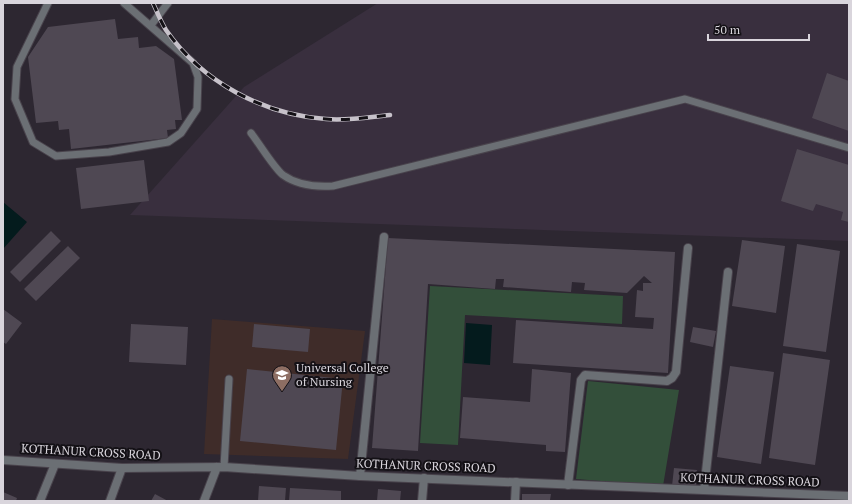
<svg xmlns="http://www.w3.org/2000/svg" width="852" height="504" font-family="'PT Serif',serif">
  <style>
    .built { fill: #392f3e }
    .education { fill: #3f2c29 }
    .green { fill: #334f3a }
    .water { fill: #041b1d }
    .building { fill: #4f4853 }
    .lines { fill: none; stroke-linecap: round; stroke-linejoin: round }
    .service-casing { stroke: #49434c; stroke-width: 9 }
    .minor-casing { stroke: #49434c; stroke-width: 10 }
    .tertiary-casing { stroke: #49434c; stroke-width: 10 }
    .service { stroke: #6b6f74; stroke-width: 7 }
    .minor { stroke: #6b6f74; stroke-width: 8 }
    .tertiary { stroke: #6b6f74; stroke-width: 8 }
    .rail-casing { stroke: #c7c2ca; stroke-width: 4.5 }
    .rail { stroke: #141116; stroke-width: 3; stroke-dasharray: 9; stroke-linecap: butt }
    .labels { text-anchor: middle; stroke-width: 4; stroke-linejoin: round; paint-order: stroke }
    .poi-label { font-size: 12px; fill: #d9d5dc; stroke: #141116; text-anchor: start }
    .street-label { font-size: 12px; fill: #d9d5dc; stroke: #141116 }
  </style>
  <rect width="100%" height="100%" fill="#2d2731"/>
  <path class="built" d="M378,3H849V241L130,215L244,87Z"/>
  <path class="education" d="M212,319L365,331L348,459L204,454Z"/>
  <path class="green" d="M430,286L623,296L622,324L465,315L458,445L420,443Z
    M588,381L679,390L663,486L576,479Z"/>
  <path class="water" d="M3,202L27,222L3,249Z
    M466,323L492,325L490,365L464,363Z"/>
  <path class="building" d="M115,19L118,39L138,37L139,48L156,46L174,59L182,120H175L176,129L167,130L168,138L71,149L69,129L59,130L58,121L36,123L28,57L48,27Z
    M827,73L849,81V131L812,118Z
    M797,149L849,165V222L841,220L843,212L816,204L813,211L781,201Z
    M144,160L149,201L81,209L76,168Z
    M51,231L61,241L20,282L10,272Z
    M388,238L675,252L668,373L513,363L516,320L653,329L654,318L635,317L637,290L643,291V283H652L644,276L627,293L584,290L585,283L572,282L571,292L503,287L504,279H496L495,289L428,284L418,451L372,448Z
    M742,240L785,246L776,313L732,306Z
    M797,244L840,251L826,352L783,346Z
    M68,246L80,258L36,301L24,289Z
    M3,309L22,323L6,344L3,342Z
    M131,324L188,327L186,365L129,362Z
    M254,324L310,329L308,352L252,347Z
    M693,327L716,331L713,347L690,342Z
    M783,353L830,360L815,465L769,458Z
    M730,366L774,372L761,464L717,457Z
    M247,369L343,379L336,450L240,441Z
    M532,369L571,373L565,452L546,451V445L460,438L463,397L530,402Z
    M674,468L697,470L696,489L672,486Z
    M259,486L286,488L285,501H258Z
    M290,488L341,491V501H289Z
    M378,489L401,491L400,501H377Z
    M3,492L17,498L16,501H3Z
    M155,494L168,501H151Z
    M522,494H551L550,500L522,501Z"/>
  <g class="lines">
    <g class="service-casing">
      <path id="service" d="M48,3L17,67L15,99L33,142L56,156L109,152L168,142L181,133L197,109L198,77L193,63L124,3
        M151,25L168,3
        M251,133C259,143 274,168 283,175C297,185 317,187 333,186L685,99L849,148
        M224,467L229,379"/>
    </g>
    <g class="minor-casing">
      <path id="minor" d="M360,476L384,237
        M568,485L581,380L585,375L667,381L672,378L676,372L688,248
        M704,490L728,272
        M40,501L55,464
        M110,501L122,468
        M204,501L217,467
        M422,501L424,478
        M515,501L516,482"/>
    </g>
    <g class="tertiary-casing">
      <path id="tertiary" d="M3,460L122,468L224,467L360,476L849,496"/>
    </g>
    <use href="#service" class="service"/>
    <use href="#minor" class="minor"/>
    <use href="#tertiary" class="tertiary"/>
    <g class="rail-casing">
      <path id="rail" d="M153,3C157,12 161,22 166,30C202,82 264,115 326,119C348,121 369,117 390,115"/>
    </g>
    <use href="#rail" class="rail"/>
  </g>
  <defs>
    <g id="university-pin" transform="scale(1)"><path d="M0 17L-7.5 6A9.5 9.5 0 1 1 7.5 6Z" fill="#8d6e63" stroke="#141116"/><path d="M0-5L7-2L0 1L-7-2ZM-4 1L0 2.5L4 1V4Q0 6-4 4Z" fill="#fff"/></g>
  </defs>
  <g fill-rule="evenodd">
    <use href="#university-pin" x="282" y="375"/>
  </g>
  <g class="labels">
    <g class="poi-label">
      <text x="296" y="372">Universal College<tspan x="296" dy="14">of Nursing</tspan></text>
    </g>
    <g class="street-label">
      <text transform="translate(91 452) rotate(3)" y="4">KOTHANUR CROSS ROAD</text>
      <text transform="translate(426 466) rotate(2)" y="4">KOTHANUR CROSS ROAD</text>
      <text transform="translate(750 480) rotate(2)" y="4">KOTHANUR CROSS ROAD</text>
    </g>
  </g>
  <rect width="852" height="504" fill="none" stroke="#d9d5dc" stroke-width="8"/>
  <path d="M708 34v6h101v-6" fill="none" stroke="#d9d5dc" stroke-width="2"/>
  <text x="714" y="34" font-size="12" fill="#d9d5dc" stroke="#141116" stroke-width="3" paint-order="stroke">50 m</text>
</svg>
